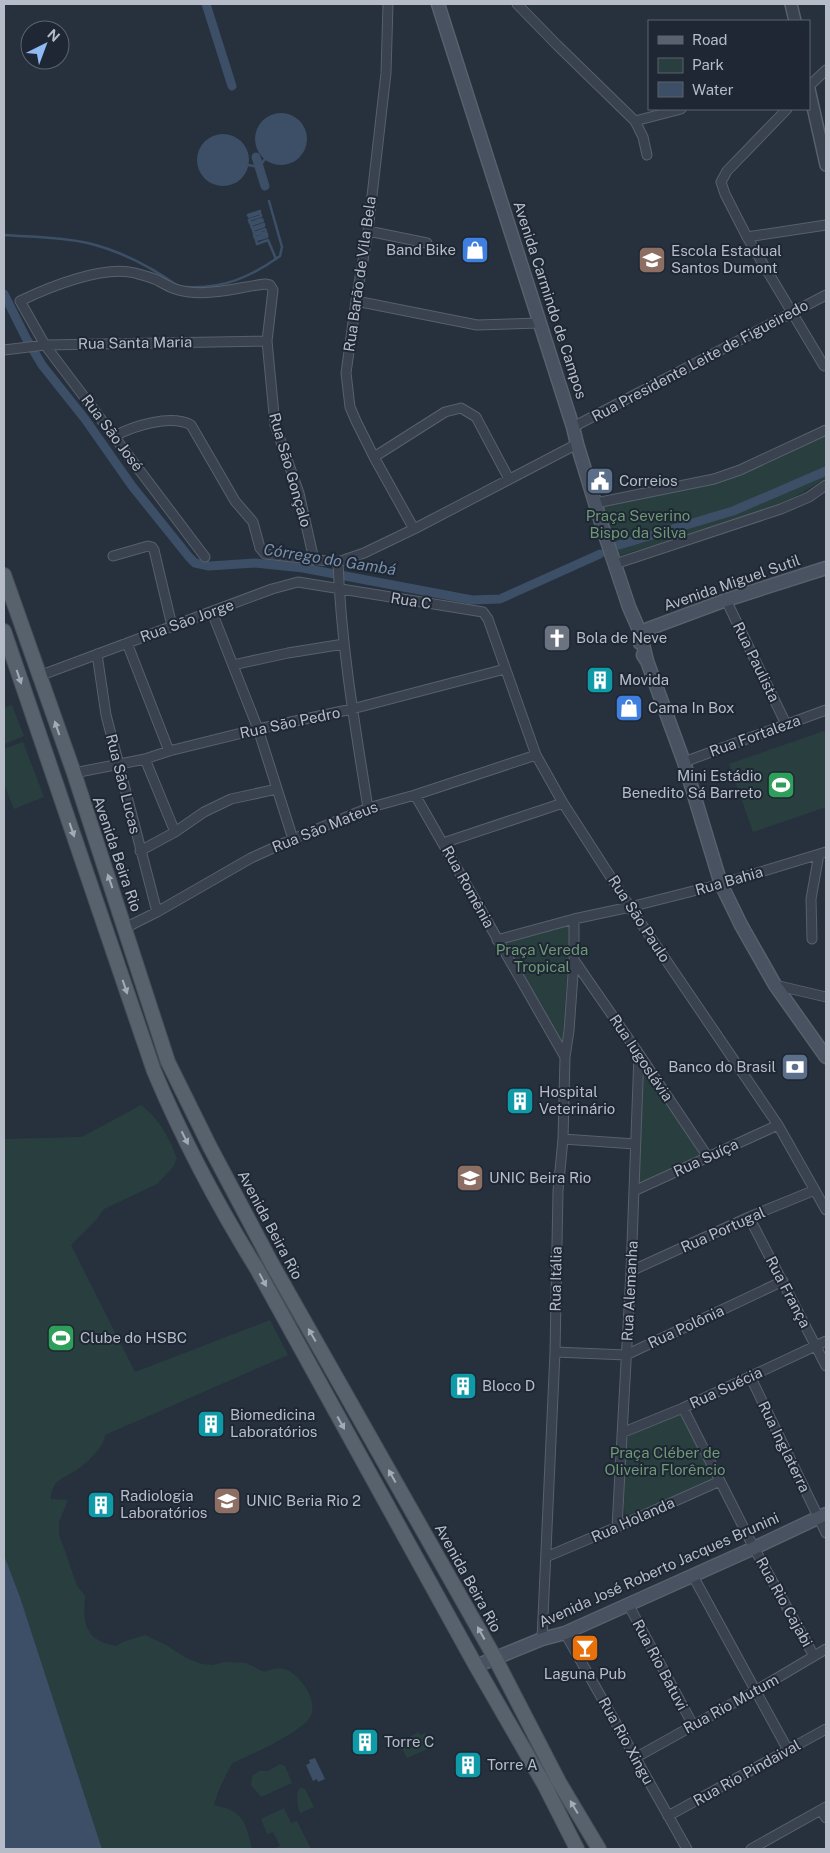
<svg xmlns="http://www.w3.org/2000/svg" width="830" height="1853" font-family="'Public Sans',sans-serif">
  <style>
    .green { fill: #293f3f }
    .water { fill: #3c4f66 }
    .lines { fill: none; stroke-linecap: round; stroke-linejoin: round }
    .stream { stroke: #3c4f66; stroke-width: 2.5 }
    .canal { stroke: #3c4f66; stroke-width: 9 }
    .minor-casing { stroke: #57606b; stroke-width: 11 }
    .tertiary-casing { stroke: #57606b; stroke-width: 14 }
    .secondary-casing { stroke: #57606b; stroke-width: 15 }
    .primary-casing { stroke: #464e5a; stroke-width: 16 }
    .minor { stroke: #39424e; stroke-width: 9 }
    .tertiary { stroke: #39424e; stroke-width: 11 }
    .secondary { stroke: #485260; stroke-width: 12 }
    .primary { stroke: #58626d; stroke-width: 14 }
    .oneway { fill: #a3abb6 }
    .labels { text-anchor: middle; stroke-width: 4; stroke-linejoin: round; paint-order: stroke }
    .poi-label { font-size: 15px; fill: #b6bdc8; stroke: #1e2733; text-anchor: start }
    .street-label { font-size: 15px; fill: #b6bdc8; stroke: #1e2733 }
    .park-label { font-size: 15px; fill: #6e9876; stroke: #1e2733 }
    .water-label { font-size: 16px; font-style: italic; fill: #778faa; stroke: #1e2733 }
  </style>
  <rect width="100%" height="100%" fill="#26313d"/>
  <path class="green" d="M826,434V478C811,487 796,497 780,504C727,527 670,540 615,557L602,507L700,487L738,475Z
    M12,705L24,736L4,744V708Z
    M824,731L826,736V807L753,832L729,764Z
    M23,742L44,797L14,809L4,784V749Z
    M565,925L569,926L570,930L562,1045L505,946L508,941Z
    M645,1072H648L701,1152L700,1156L642,1184L637,1177L644,1073Z
    M141,1105C160,1120 168,1136 177,1158L173,1167L157,1184L104,1209L97,1219L71,1245L135,1372L270,1320L288,1355L105,1435C104,1447 88,1462 78,1469C64,1479 51,1479 51,1499L68,1500L59,1522V1534L77,1586L85,1596C83,1624 84,1640 116,1646L125,1641L145,1635L166,1645L186,1658L202,1664L213,1665L224,1662L246,1663L264,1672C272,1669 279,1667 287,1670C301,1676 319,1702 310,1717C302,1732 249,1756 232,1763L219,1789L214,1805C244,1811 245,1821 252,1849H102L20,1597L4,1555V1139L82,1137Z
    M678,1414L684,1416L713,1477L711,1480L636,1516L625,1515L624,1507L626,1441L628,1436Z
    M419,1732L420,1735L425,1733L432,1747L407,1758L400,1745L406,1742L405,1739Z
    M280,1764L285,1766L292,1783L261,1797L251,1785L252,1776L259,1771H268Z
    M300,1788L305,1789L314,1807L300,1813C297,1806 298,1800 297,1793Z
    M284,1808L291,1823L297,1821L311,1849H274L280,1846L273,1832L267,1834L261,1819Z"/>
  <path class="water" d="M255 139a26 26 0 1 1 52 0a26 26 0 1 1-52 0Z
    M197 160a26 26 0 1 1 52 0a26 26 0 1 1-52 0Z
    M4,1555L20,1597L102,1849H4Z
    M315,1758L325,1779L318,1782L317,1779L313,1781L306,1765L310,1763L309,1760Z"/>
  <g class="lines">
    <path class="stream" d="M248,165L259,167L265,159
      M260,211L248,215L249,217L260,213L261,216L249,220L250,223L262,219L263,221L251,225L252,228L264,224V226L253,230L254,233L265,229L266,232L254,235L255,238L267,234V237L256,240L257,244L268,240L276,259
      M4,235C32,237 61,237 88,243C121,251 151,267 178,286
      M186,287C223,289 251,277 280,256L282,247L269,201"/>
    <path class="canal" d="M206,4L232,86
      M256,157L265,186
      M4,294L26,338L42,365L85,419L132,486L189,557L195,563L209,566L255,563L303,568L472,600L500,599L600,554
      M619,545L733,511L826,471"/>
    <g class="minor-casing">
      <path id="minor" d="M388,4L386,73L368,231L356,301L346,373L350,407L356,421L374,457L414,529
        M517,4L557,45L635,121L643,137L647,155
        M809,86L826,70
        M787,109L727,171L721,182L725,194L747,237L824,366
        M635,121L681,109
        M368,231L427,243
        M747,237L826,225
        M356,301L477,325L540,323
        M4,350L45,345L267,341
        M573,427L826,295
        M115,436C133,426 171,414 191,425L235,501L253,522L260,548L265,554L338,562L364,553L414,529L577,444
        M374,457L445,412L461,408L476,417L509,479
        M596,503L714,479L740,470L826,430
        M113,556L148,546L152,547L154,550L172,626
        M205,557L45,345L20,301C49,287 103,265 135,273C142,275 150,277 157,280C168,286 176,291 189,292C214,295 240,287 265,284L270,285L273,290L267,341L275,425L299,493L314,560
        M338,562C341,645 355,726 368,808
        M615,564L781,509L809,497L826,485
        M726,600L786,724
        M212,612L258,729L293,839
        M127,643L169,751
        M97,654L106,715L157,912
        M233,665L288,653L344,644
        M39,676L272,589L298,582L483,612L488,619L536,755L563,803L630,907L778,1125L826,1210
        M145,759L175,832
        M684,762L826,710
        M74,773L145,759L169,751L258,729L352,709L505,669
        M415,795L565,1057
        M443,843L563,803
        M140,851L175,832L204,812L231,799L277,789
        M125,928L157,912L251,858L293,839L368,808L415,795L536,755
        M812,939L811,899L819,854
        M497,940L574,919L630,907L721,884L826,852
        M574,960L639,1054L708,1157
        M775,985L826,997
        M563,1139L635,1144
        M634,1191L778,1125
        M749,1217L826,1366
        M631,1271L749,1217L815,1190
        M555,1352L626,1355L783,1281
        M750,1376L826,1533
        M683,1408L754,1548L814,1656
        M624,1432L683,1408L826,1341
        M617,1527L631,1271L639,1054
        M546,1557L617,1527L720,1481
        M693,1576L788,1750
        M628,1604L693,1725
        M565,1633L687,1849
        M542,1639L555,1352L558,1191L563,1139L565,1057L569,1031L574,960V919
        M635,1758L755,1691L826,1649
        M821,1810L826,1818
        M668,1816L826,1729
        M751,1849L826,1807"/>
    </g>
    <g class="tertiary-casing">
      <path id="tertiary" d="M791,4L795,21
        M809,89L826,165"/>
    </g>
    <g class="secondary-casing">
      <path id="secondary" d="M438,4L573,427L577,444L604,532L629,607L640,632L647,661
        M640,643L641,638L648,629L726,600L826,568
        M643,655L647,661L684,762L721,884L741,925L775,985L826,1057
        M476,1666L542,1639L565,1633L754,1548L826,1514"/>
    </g>
    <g class="primary-casing">
      <path id="primary" d="M4,575L74,773L168,1062L210,1147L272,1264L495,1658L559,1782L599,1849
        M4,631L154,1071C183,1140 218,1206 257,1269L476,1666L544,1784L577,1849"/>
    </g>
    <use href="#minor" class="minor"/>
    <use href="#tertiary" class="tertiary"/>
    <use href="#secondary" class="secondary"/>
    <use href="#primary" class="primary"/>
  </g>
  <defs><path id="oneway-solid" d="M-6-.8H1V-3.2L6.5 0L1 3.2V.8H-6Z" transform="scale(1.25)"/></defs>
  <g class="oneway">
    <use href="#oneway-solid" transform="translate(19 677) rotate(71)"/>
    <use href="#oneway-solid" transform="translate(57 728) rotate(-109)"/>
    <use href="#oneway-solid" transform="translate(72 830) rotate(71)"/>
    <use href="#oneway-solid" transform="translate(110 881) rotate(-109)"/>
    <use href="#oneway-solid" transform="translate(125 987) rotate(71)"/>
    <use href="#oneway-solid" transform="translate(185 1138) rotate(63)"/>
    <use href="#oneway-solid" transform="translate(263 1280) rotate(62)"/>
    <use href="#oneway-solid" transform="translate(312 1335) rotate(-120)"/>
    <use href="#oneway-solid" transform="translate(341 1423) rotate(61)"/>
    <use href="#oneway-solid" transform="translate(392 1476) rotate(-119)"/>
    <use href="#oneway-solid" transform="translate(481 1633) rotate(-119)"/>
    <use href="#oneway-solid" transform="translate(574 1807) rotate(-121)"/>
  </g>
  <defs>
    <g id="shop-square" transform="scale(1.4375)"><rect x="-9" y="-9" width="18" height="18" rx="4" fill="#3f7fe0" stroke="#1e2733"/><path d="M-5-2.5h2.3a2.7 3.5 0 0 1 5.4 0H5L5.5 6h-11ZM-1.5-2.5h3a1.5 2.3 0 0 0-3 0Z" fill="#fff"/></g>
    <g id="school-square" transform="scale(1.4375)"><rect x="-9" y="-9" width="18" height="18" rx="4" fill="#8d6e63" stroke="#1e2733"/><path d="M0-5L7-2L0 1L-7-2ZM-4 1L0 2.5L4 1V4Q0 6-4 4Z" fill="#fff"/></g>
    <g id="civic-square" transform="scale(1.4375)"><rect x="-9" y="-9" width="18" height="18" rx="4" fill="#5c6f8a" stroke="#1e2733"/><path d="M-.6-6.5H3V-4.5H.6V-3L4-1V1h2V6H-6V1h2V-1L-.6-3ZM-1.2 2.5V6h2.4V2.5Z" fill="#fff"/></g>
    <g id="church-square" transform="scale(1.4375)"><rect x="-9" y="-9" width="18" height="18" rx="4" fill="#6b7280" stroke="#1e2733"/><path d="M-1.2-6h2.4v3.5h3.3v2.4h-3.3V6h-2.4V-.1h-3.3v-2.4h3.3Z" fill="#fff"/></g>
    <g id="building-square" transform="scale(1.4375)"><rect x="-9" y="-9" width="18" height="18" rx="4" fill="#0f9aa8" stroke="#1e2733"/><path d="M-4-6H4V6H1V3H-1V6H-4ZM-2.5-4.3h1.7v1.8h-1.7ZM.8-4.3h1.7v1.8H.8ZM-2.5-1h1.7V.8h-1.7ZM.8-1h1.7V.8H.8Z" fill="#fff"/></g>
    <g id="stadium-square" transform="scale(1.4375)"><rect x="-9" y="-9" width="18" height="18" rx="4" fill="#2e9e5b" stroke="#1e2733"/><path d="M0-5a6.5 5 0 1 0 0 10a6.5 5 0 1 0 0-10ZM-3.5-1.8h7v3.6h-7Z" fill="#fff"/></g>
    <g id="bank-square" transform="scale(1.4375)"><rect x="-9" y="-9" width="18" height="18" rx="4" fill="#5c6f8a" stroke="#1e2733"/><path d="M-6-4H6V4H-6ZM0-2.3a2.3 2.3 0 1 0 0 4.6a2.3 2.3 0 1 0 0-4.6Z" fill="#fff"/></g>
    <g id="university-square" transform="scale(1.4375)"><rect x="-9" y="-9" width="18" height="18" rx="4" fill="#8d6e63" stroke="#1e2733"/><path d="M0-5L7-2L0 1L-7-2ZM-4 1L0 2.5L4 1V4Q0 6-4 4Z" fill="#fff"/></g>
    <g id="bar-square" transform="scale(1.4375)"><rect x="-9" y="-9" width="18" height="18" rx="4" fill="#e8710a" stroke="#1e2733"/><path d="M-6-5H6L.8 .8V4.5H3.5V6h-7V4.5H-.8V.8Z" fill="#fff"/></g>
  </defs>
  <g fill-rule="evenodd">
    <use href="#shop-square" x="475" y="250"/>
    <use href="#school-square" x="652" y="260"/>
    <use href="#civic-square" x="600" y="481"/>
    <use href="#church-square" x="557" y="638"/>
    <use href="#building-square" x="600" y="680"/>
    <use href="#shop-square" x="629" y="708"/>
    <use href="#stadium-square" x="781" y="785"/>
    <use href="#bank-square" x="795" y="1067"/>
    <use href="#building-square" x="520" y="1101"/>
    <use href="#university-square" x="470" y="1178"/>
    <use href="#stadium-square" x="61" y="1338"/>
    <use href="#building-square" x="463" y="1386"/>
    <use href="#building-square" x="211" y="1424"/>
    <use href="#university-square" x="227" y="1501"/>
    <use href="#building-square" x="101" y="1505"/>
    <use href="#bar-square" x="585" y="1648"/>
    <use href="#building-square" x="365" y="1742"/>
    <use href="#building-square" x="468" y="1765"/>
  </g>
  <g class="labels">
    <g class="poi-label">
      <text x="456" y="255" text-anchor="end">Band Bike</text>
      <text x="671" y="256">Escola Estadual<tspan x="671" dy="17">Santos Dumont</tspan></text>
      <text x="619" y="486">Correios</text>
      <text x="576" y="643">Bola de Neve</text>
      <text x="619" y="685">Movida</text>
      <text x="648" y="713">Cama In Box</text>
      <text x="762" y="781" text-anchor="end">Mini Estádio<tspan x="762" dy="17">Benedito Sá Barreto</tspan></text>
      <text x="776" y="1072" text-anchor="end">Banco do Brasil</text>
      <text x="539" y="1097">Hospital<tspan x="539" dy="17">Veterinário</tspan></text>
      <text x="489" y="1183">UNIC Beira Rio</text>
      <text x="80" y="1343">Clube do HSBC</text>
      <text x="482" y="1391">Bloco D</text>
      <text x="230" y="1420">Biomedicina<tspan x="230" dy="17">Laboratórios</tspan></text>
      <text x="120" y="1501">Radiologia<tspan x="120" dy="17">Laboratórios</tspan></text>
      <text x="246" y="1506">UNIC Beria Rio 2</text>
      <text x="585" y="1679" text-anchor="middle">Laguna Pub</text>
      <text x="384" y="1747">Torre C</text>
      <text x="487" y="1770">Torre A</text>
    </g>
    <g class="street-label">
      <text transform="translate(360 274) rotate(-82)" y="5">Rua Barão de Vila Bela</text>
      <text transform="translate(550 300) rotate(72)" y="5">Avenida Carmindo de Campos</text>
      <text transform="translate(135 343) rotate(-1)" y="5">Rua Santa Maria</text>
      <text transform="translate(700 361) rotate(-28)" y="5">Rua Presidente Leite de Figueiredo</text>
      <text transform="translate(112 433) rotate(53)" y="5">Rua São José</text>
      <text transform="translate(290 470) rotate(74)" y="5">Rua São Gonçalo</text>
      <text transform="translate(732 583) rotate(-19)" y="5">Avenida Miguel Sutil</text>
      <text transform="translate(411 601) rotate(9)" y="5">Rua C</text>
      <text transform="translate(187 621) rotate(-20)" y="5">Rua São Jorge</text>
      <text transform="translate(756 662) rotate(64)" y="5">Rua Paulista</text>
      <text transform="translate(290 723) rotate(-12)" y="5">Rua São Pedro</text>
      <text transform="translate(755 736) rotate(-20)" y="5">Rua Fortaleza</text>
      <text transform="translate(123 784) rotate(76)" y="5">Rua São Lucas</text>
      <text transform="translate(325 827) rotate(-22)" y="5">Rua São Mateus</text>
      <text transform="translate(117 854) rotate(71)" y="5">Avenida Beira Rio</text>
      <text transform="translate(729 881) rotate(-16)" y="5">Rua Bahia</text>
      <text transform="translate(468 887) rotate(61)" y="5">Rua Romênia</text>
      <text transform="translate(639 919) rotate(57)" y="5">Rua São Paulo</text>
      <text transform="translate(641 1058) rotate(56)" y="5">Rua Iugoslávia</text>
      <text transform="translate(706 1158) rotate(-25)" y="5">Rua Suíça</text>
      <text transform="translate(270 1225) rotate(62)" y="5">Avenida Beira Rio</text>
      <text transform="translate(723 1230) rotate(-24)" y="5">Rua Portugal</text>
      <text transform="translate(556 1279) rotate(-89)" y="5">Rua Itália</text>
      <text transform="translate(630 1291) rotate(-87)" y="5">Rua Alemanha</text>
      <text transform="translate(788 1292) rotate(62)" y="5">Rua França</text>
      <text transform="translate(686 1327) rotate(-25)" y="5">Rua Polônia</text>
      <text transform="translate(726 1388) rotate(-25)" y="5">Rua Suécia</text>
      <text transform="translate(784 1447) rotate(64)" y="5">Rua Inglaterra</text>
      <text transform="translate(633 1520) rotate(-24)" y="5">Rua Holanda</text>
      <text transform="translate(659 1570) rotate(-24)" y="5">Avenida José Roberto Jacques Brunini</text>
      <text transform="translate(468 1578) rotate(61)" y="5">Avenida Beira Rio</text>
      <text transform="translate(784 1602) rotate(61)" y="5">Rua Rio Cajabi</text>
      <text transform="translate(660 1665) rotate(62)" y="5">Rua Rio Batuvi</text>
      <text transform="translate(731 1704) rotate(-29)" y="5">Rua Rio Mutum</text>
      <text transform="translate(626 1741) rotate(61)" y="5">Rua Rio Xingu</text>
      <text transform="translate(747 1773) rotate(-29)" y="5">Rua Rio Pindaival</text>
    </g>
    <g class="park-label">
      <text x="638" y="521">Praça Severino<tspan x="638" dy="17">Bispo da Silva</tspan></text>
      <text x="542" y="955">Praça Vereda<tspan x="542" dy="17">Tropical</tspan></text>
      <text x="665" y="1458">Praça Cléber de<tspan x="665" dy="17">Oliveira Florêncio</tspan></text>
    </g>
    <g class="water-label">
      <text transform="translate(330 559) rotate(9)" y="6">Córrego do Gambá</text>
    </g>
  </g>
  <rect width="830" height="1853" fill="none" stroke="#b6bdc8" stroke-width="10"/>
  <rect x="648" y="20" width="162" height="90" fill="#1e2733" stroke="#5b636f"/>
  <rect x="658" y="36" width="25" height="8" fill="#58626d" stroke="#5b636f"/>
  <text x="692" y="45" font-size="15" fill="#b6bdc8">Road</text>
  <rect x="658" y="58" width="25" height="15" fill="#293f3f" stroke="#5b636f"/>
  <text x="692" y="70" font-size="15" fill="#b6bdc8">Park</text>
  <rect x="658" y="82" width="25" height="15" fill="#3c4f66" stroke="#5b636f"/>
  <text x="692" y="95" font-size="15" fill="#b6bdc8">Water</text>
  <g transform="translate(45 45) rotate(42)"><circle r="24" fill="#1e2733" stroke="#5b636f"/>
  <path d="M0-4L9 19L0 12L-9 19Z" fill="#90baf3"/>
  <text y="-8" font-size="14" font-weight="bold" text-anchor="middle" fill="#b6bdc8">N</text>
  </g>
</svg>
